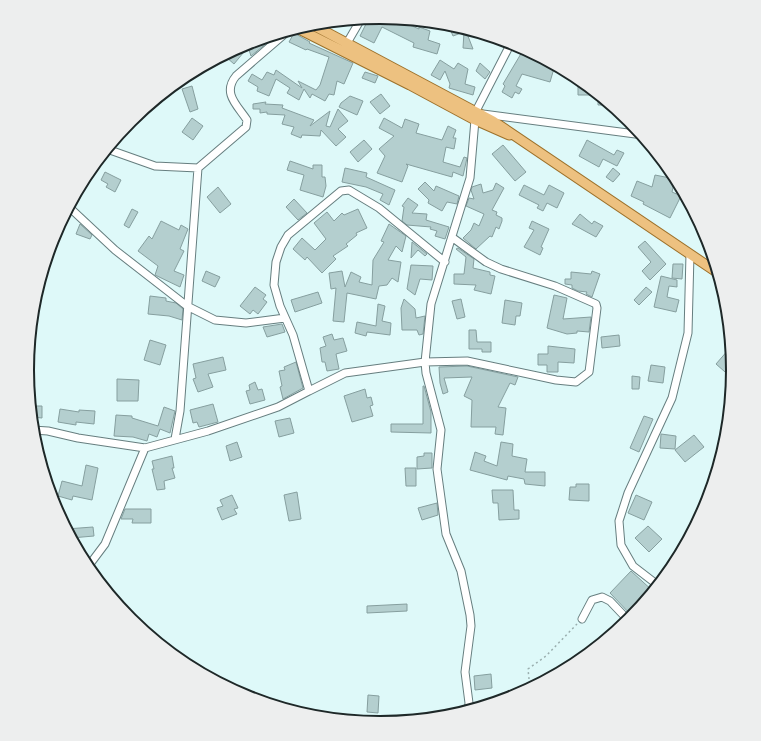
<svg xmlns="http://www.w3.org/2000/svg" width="761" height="741" font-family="Quicksand,sans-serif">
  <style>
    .building { fill: #b4cfcf; stroke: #869f9f }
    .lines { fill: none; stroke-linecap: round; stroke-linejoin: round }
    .minor-casing { stroke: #667e7f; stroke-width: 9 }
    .major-casing { stroke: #9d712a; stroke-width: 11 }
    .path { stroke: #9aafaf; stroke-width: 1.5; stroke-dasharray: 2 3; stroke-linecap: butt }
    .minor { stroke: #fff; stroke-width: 7 }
    .major { stroke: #edc180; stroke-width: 9 }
    .rim { fill: none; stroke: #1e2828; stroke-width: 2 }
  </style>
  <rect width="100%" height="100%" fill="#def9f9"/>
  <path class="building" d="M381,17L396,19L419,29V27L430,31L428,40L440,44L437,54L413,47L414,43L382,27L374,43L360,36L369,18Z
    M457,26L469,30L466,31L473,49L463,48L464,32L453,36L450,29Z
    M294,33L310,42L309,43L353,63L344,84L337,81L334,95L329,94L325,101L312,94L310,98L304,89L299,100L287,93L290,88L276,79L269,96L257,91L258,87L248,81L252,74L262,80L267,72L274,75L276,70L302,88L298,81L316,90L320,85L329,57L307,49L306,50L289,42Z
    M264,38L268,42L251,56L248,47L234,64L226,57L229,52L245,44Z
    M522,52L535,59L536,56L555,65L550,82L522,74L516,86L522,89L519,94L515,92L512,98L502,92L505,86L503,84Z
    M440,60L454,69L458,63L468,69L465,84L475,87L473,95L449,88L450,84L445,71L440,80L431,75Z
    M480,63L490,72L485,79L476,71Z
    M365,72L378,76L375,83L362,78Z
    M578,78L584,82L611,105H598V95H578Z
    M192,86L198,109L190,112L182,89Z
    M381,94L390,106L380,114L370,102Z
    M350,96L363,101L357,115L339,107L341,103Z
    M266,102L265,104L283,105L282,108L314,120L310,126L330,111L326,126L330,127L338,109L348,121L338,129L346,137L336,146L321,130L320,136L302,135L301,138L291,134L294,127L282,124L285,115L267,114V112L260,113V109H253V104Z
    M192,118L203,126L193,140L182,132Z
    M384,118L402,128L405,119L419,124L416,133L442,140L448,126L456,130L453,138H456L454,149L446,147L443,162L460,167L464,157L467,158L463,176L453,172L452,177L406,164L408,166L402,182L377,173L385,156L379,149L394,136L379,128Z
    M364,140L372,149L358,162L350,152Z
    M587,140L614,155L617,150L624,153L617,166L603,159L599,167L579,156Z
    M503,145L526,172L515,181L492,154Z
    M290,161L313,169V165H322V177H325L326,186L323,197L300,190L304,175L287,170Z
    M345,168L367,173L366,177L395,190L389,205L380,200L383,194L366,187L342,182Z
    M613,168L620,174L613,182L606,177Z
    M105,172L121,180L115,192L106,187L108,184L101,180Z
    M655,175L675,179L672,192L681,196L670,218L643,204L644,202L631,196L637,181L652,187Z
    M425,182L434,191L436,186L459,196L457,204L447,202L442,211L428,203L429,200L418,189Z
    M496,183L504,188L492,210L497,212L496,215L502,218V221L499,229L496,227L492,237L490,236L476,249L463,238L471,230L474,223L479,226L484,214L466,206L469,198L474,199L471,190L472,187L481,184L483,193L493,190Z
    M524,185L544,195L549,185L564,193L557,208L547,203L543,211L537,208L539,205L519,195Z
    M218,187L231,204L220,213L207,197Z
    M408,198L418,205L412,213L427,214L426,220L449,227L445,239L435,236L437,231L430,229L431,227L407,225L402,221L404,207L402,206Z
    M294,199L307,213L298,220L286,207Z
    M132,209L138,212L129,228L124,225Z
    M358,209L367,228L356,233L357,235L346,244L348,246L333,256L336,259L322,273L307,257L305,260L293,249L302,238L315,250L326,239L314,223L327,212L334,221L342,213L344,215Z
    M580,214L592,224L594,221L603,226L596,237L572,224Z
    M161,221L179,230L181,225L188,229L180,249L184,251L174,271L184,275L180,287L155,275L158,266L138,251L149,236L152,239Z
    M532,221L549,229L541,247L543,248L540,255L524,247L534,230L529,228Z
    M80,224L92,235L90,239L76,234Z
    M389,224L406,236L402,252L396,246L388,260L401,262L398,282L392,278L387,285L379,286L376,299L347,293L344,322L333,321L336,288L331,289L329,273L342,271L345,287L351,272L361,277L359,282L372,285L373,260L384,242L381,241Z
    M645,241L666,264L650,280L642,271L651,262L638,247Z
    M412,242L427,254L425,256L418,250L411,258Z
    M458,248L474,259L473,268L490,272V275L495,276L491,294L474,290L476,285L454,284V274H464L466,257L456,249Z
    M673,264H683L682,279L672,278Z
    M411,265L433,266L432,280L420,279L415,295L407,289Z
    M206,271L220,277L215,287L202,281Z
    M592,271L600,274L592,297L586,294L587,292L578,291L572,288V285L565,284V279H571V272L591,274Z
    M661,276L677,280V287L669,286L667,297L679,300L676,312L654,307Z
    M255,287L266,295L263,299L267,302L258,314L253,310L250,314L240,306Z
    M646,287L652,292L639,305L634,300Z
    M318,292L322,303L295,312L291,300Z
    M554,295L567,298L563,319L591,317L589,332L577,331V333L567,334L547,328Z
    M150,296L166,298V301L176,303L183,309L182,320L169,316L148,314Z
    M404,299L415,309L416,318L425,316L423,334L419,335L417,330H402L401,308Z
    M461,299L465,317L457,319L452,301Z
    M505,300L522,303L520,316H516L515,325L502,323Z
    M378,304L385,306L382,321L391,323L390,335L367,332L366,336L355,333L357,322L376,326Z
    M282,324L285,332L267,337L263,327Z
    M469,330H476L477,342H491V352H482V349H469Z
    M332,334L334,340L343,338L347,351L336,354L339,369L327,371L325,362H322L320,348L326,346L323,337Z
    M619,335L620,346L602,348L601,337Z
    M150,340L166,345L160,365L144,360Z
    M548,346L575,349L574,363L558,362V372H547V365H538V354H548Z
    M729,349L732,351L733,379L716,364Z
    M223,357L226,370L208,374L213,387L198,392L193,379L196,378L193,364Z
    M296,362L303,388L283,399L280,387L282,386L279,371L285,370L284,367Z
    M651,365L665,367L663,383L648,381Z
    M467,366L518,377L515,385L510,383L498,407L506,408L503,435L495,434L496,427H471L472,400L464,396L472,377L444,378L448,392L443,394L440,383L439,367Z
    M632,376L640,377L639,389H632Z
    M117,379L139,380L138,401H117Z
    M255,382L258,390L262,389L265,400L250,404L246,391L250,390L249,385Z
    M423,386H424L431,412V433L391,432V424H423Z
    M365,389L367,398L371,397L373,405L370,406L373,416L352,422L344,396Z
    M213,404L218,422L199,427L197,422L193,423L190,410Z
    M30,406H42V418L32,417Z
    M164,407L175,411L170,433L160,429L157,437L149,434L147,441L133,437L114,436L116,415L132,416V418L158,426Z
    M60,409L79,412V410L95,411L94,424L76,422V425L58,422Z
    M644,416L653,419L639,452L630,448Z
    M290,418L294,433L279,437L275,421Z
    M661,434L676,436L675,449L660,448Z
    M694,435L704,447L685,462L675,450Z
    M237,442L242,457L230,461L226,446Z
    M501,442L513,444L512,456L527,459L525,472H545V486L525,484L524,479L508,476L507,480L470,470L475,452L486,456L484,461L497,466Z
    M424,453H432V468L417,469V457L424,456Z
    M172,456L174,468H172L175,478L164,481L165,489L157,490L152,469H154L152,461Z
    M86,465L98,468L92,500L73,496L72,500L58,496L62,481L82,486Z
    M405,468H416V486H406Z
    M576,484H589V501L569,500L570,487H576Z
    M492,490H513L514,510H519V519L499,520L498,503H493Z
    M297,492L301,519L289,521L284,495Z
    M232,495L238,508L234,509L237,514L222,520L217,508L223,506L220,500Z
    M636,495L652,502L644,520L628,513Z
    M437,503L438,515L422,520L418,508Z
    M125,509H151V523H132L133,519H121Z
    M648,526L662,539L649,552L635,538Z
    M93,527L94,536L71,538L66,529Z
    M631,571L654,592L633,617L610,593Z
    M407,604V611L367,613V606Z
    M491,674L492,688L475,690L474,676Z
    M368,695L379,696L378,713L367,712Z"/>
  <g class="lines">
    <g class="minor-casing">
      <path id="minor" d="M347,43L361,19
        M476,111L511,43
        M483,114L643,135
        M107,149L155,166L198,168
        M69,207L115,250L187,306L215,320L246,323L285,318
        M445,262L379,208L349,190L341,191L288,235L281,247L276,262L274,285L280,306L293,335L309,391L345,373L425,362L467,361L556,380L576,382L589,372L597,308L596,304L555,286L501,269L486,262L453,238
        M33,430L48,431L78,438L145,448L208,431L278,407L309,391
        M175,439L180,411L198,168L246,127L247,120C237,105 222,93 236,76L288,31
        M87,568L105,544L145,448
        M659,586L633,566L621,545L619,521L628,493L672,398L688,333L690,254
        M582,619L592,600L602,597L610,601L629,621
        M468,712L469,703L465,672L471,626L470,615L461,571L446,534L437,469L441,430L426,373L425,362L431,304L470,178L475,120"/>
    </g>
    <g class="major-casing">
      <path id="major" d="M311,24L493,121L718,273
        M297,28L410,85L475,120L509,135"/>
    </g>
    <path class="path" d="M530,689L528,669L546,656L577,624"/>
    <use href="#minor" class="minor"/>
    <use href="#major" class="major"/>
  </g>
  <path d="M0 0H761V741H0ZM34 370a346 346 0 1 1 692 0a346 346 0 1 1-692 0Z" fill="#edeeee" fill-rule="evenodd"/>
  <path class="rim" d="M34 370a346 346 0 1 1 692 0a346 346 0 1 1-692 0Z"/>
</svg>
